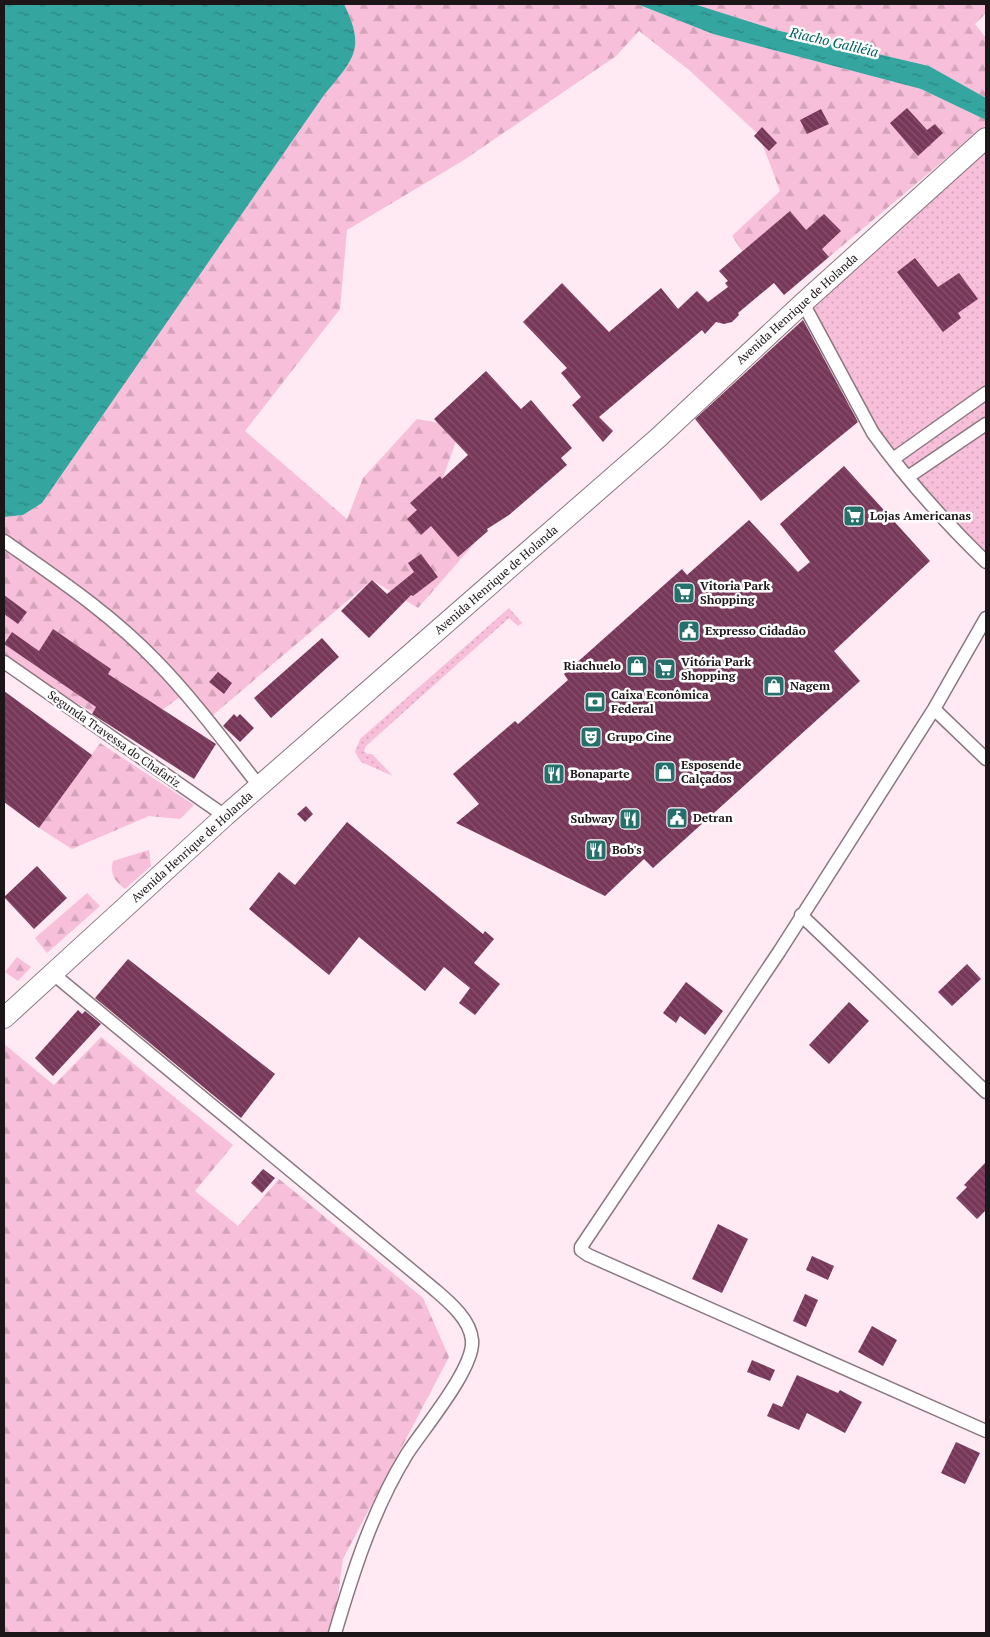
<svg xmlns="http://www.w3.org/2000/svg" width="990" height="1637" font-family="'PT Serif',serif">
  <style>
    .green { fill: url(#green-dots) }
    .forest { fill: url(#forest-firs) }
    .water { fill: url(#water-ripples) }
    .building { fill: url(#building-back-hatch) }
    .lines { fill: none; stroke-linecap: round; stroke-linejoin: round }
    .street-casing { stroke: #8b7780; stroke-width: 15 }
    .primary-casing { stroke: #8b7780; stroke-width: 22 }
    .street { stroke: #fff; stroke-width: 12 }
    .primary { stroke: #fff; stroke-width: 20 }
    .labels { text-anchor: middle; stroke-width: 5; stroke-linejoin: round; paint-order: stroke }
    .street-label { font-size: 12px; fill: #1d1619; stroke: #fdfdfd }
    .poi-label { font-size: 12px; font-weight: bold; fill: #1d1619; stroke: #fdfdfd; text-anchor: start }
    .water-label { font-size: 14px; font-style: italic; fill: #00625e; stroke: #fdfdfd }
  </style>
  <defs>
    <pattern id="green-dots" width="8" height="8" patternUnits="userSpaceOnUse" patternTransform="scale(1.25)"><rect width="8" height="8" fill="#f8bfda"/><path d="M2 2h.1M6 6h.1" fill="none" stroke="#d4a3ba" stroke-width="1.8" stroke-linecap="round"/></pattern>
    <pattern id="forest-firs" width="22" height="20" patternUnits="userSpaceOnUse" patternTransform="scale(1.25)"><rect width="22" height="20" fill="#f8bfda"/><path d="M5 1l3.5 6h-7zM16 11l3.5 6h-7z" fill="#d4a3ba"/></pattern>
    <pattern id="water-ripples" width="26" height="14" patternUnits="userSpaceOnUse" patternTransform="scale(1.25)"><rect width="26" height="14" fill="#34a59f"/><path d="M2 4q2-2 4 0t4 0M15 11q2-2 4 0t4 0" fill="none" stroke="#2b8581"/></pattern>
    <pattern id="building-back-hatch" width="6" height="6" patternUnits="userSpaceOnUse" patternTransform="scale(1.25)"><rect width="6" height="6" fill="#773758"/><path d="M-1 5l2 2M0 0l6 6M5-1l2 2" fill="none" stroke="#85516c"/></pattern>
  </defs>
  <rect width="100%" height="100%" fill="#ffe9f3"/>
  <path class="green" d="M986,153V566L885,452L807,303Z
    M509,608L522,623L518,626L509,618L366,746L364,751L367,754H372L393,776L361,762L355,752L360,739Z"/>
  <path class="forest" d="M344,4H637L713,34L921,89L986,120V125L829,257L790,212L742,251L732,236L780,191L759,135L689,70L639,31L616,56L464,160L347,230L340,309L245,431L347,519L363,478L417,419L461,427L443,478L487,529L418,608L372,580L207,720L184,694L129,734L4,660V517L23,515L42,503L324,95C354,59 366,49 344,4Z
    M694,4H986V13L975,24L986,38V98L929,66L776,30Z
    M100,743L194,805L180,819L149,816L72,849L39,828Z
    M149,850L151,866L125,889C114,880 110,875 113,861Z
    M87,893L100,906L47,953L35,938Z
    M17,957L31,967L18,981L5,972Z
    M101,1037L233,1145L195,1191L238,1226L279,1179L423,1298L449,1357L343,1559L333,1633H4V1044L54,1085Z"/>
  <path class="water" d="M4,4H344C366,49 354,59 324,95L42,503L23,515L4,517Z
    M637,4H694L776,30L929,66L986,98V120L921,89L713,34Z"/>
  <path class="building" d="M907,108L927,130L935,124L943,133L918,156L890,123Z
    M821,109L829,124L807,134L800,120Z
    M762,127L777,143L769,151L754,136Z
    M790,211L806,230L824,214L841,231L822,249L829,257L784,295L774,283L738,313L739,315L732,322L724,324L716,322L705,334L702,330L599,417L613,431L603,442L572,405L581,397L561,373L567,368L523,322L562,283L609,332L661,288L678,309L697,291L708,302L728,287L725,283L728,281L719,271Z
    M915,258L938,287L959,273L978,299L958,313L961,318L943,332L897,272Z
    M803,320L858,422L761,501L695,419Z
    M486,371L521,409L531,400L572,448L561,458L567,465L509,515L487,529L488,531L458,557L431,526L421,535L407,519L417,510L410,503L440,476L442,479L468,455L434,419Z
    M844,466L930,561L834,651L860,681L653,868L644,859L605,896L456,823L479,804L453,774L515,721L518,724L568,680L564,674L682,569L687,575L749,520L798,572L810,562L780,524Z
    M421,554L438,577L413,596L411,595L369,638L341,611L372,580L387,594L414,572L408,563Z
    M4,595L27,612L18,624L4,614Z
    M53,629L111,669L108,674L216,744L194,779L92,714L96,707L4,644L12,632L39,651Z
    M322,638L339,657L271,718L254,698Z
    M218,672L232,683L224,694L209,682Z
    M4,691L92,755L39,828L4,802Z
    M234,714L237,717L240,714L254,728L240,742L223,726Z
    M306,806L313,814L305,822L297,814Z
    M347,822L483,934L485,931L494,939L474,963L500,984L475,1015L459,1003L470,988L444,967L425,991L359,937L329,975L249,909L279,872L295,885Z
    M37,866L67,898L34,929L4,897Z
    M128,959L275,1074L241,1118L95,998Z
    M967,964L981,979L952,1006L938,992Z
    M686,982L723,1011L705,1035L680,1016L676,1023L663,1013Z
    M849,1002L869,1021L829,1064L809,1045Z
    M78,1010L82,1014L85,1011L101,1024L53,1076L35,1058Z
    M986,1162V1210L977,1219L956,1198L967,1187L964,1185Z
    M263,1169L275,1178L262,1193L251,1183Z
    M718,1224L748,1239L722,1293L692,1279Z
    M812,1256L834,1266L828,1280L806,1270Z
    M805,1294L818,1300L806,1327L793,1321Z
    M872,1326L897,1340L883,1366L858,1352Z
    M752,1360L775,1370L770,1381L747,1372Z
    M797,1375L838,1393L840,1390L862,1402L845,1433L807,1413L799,1430L767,1416L773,1403L782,1407Z
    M956,1442L980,1453L965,1484L941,1473Z"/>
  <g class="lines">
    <g class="street-casing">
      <path id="street" d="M803,303L873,433C907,480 945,522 986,562
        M893,459L986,393
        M908,477L986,424
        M4,541C57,578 111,614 156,661C194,700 226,744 260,787
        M986,618L934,709L779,952L581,1247V1250L588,1255L986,1431
        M4,662L225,816
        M934,709L986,759
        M801,915L986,1092
        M52,973L434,1289C449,1302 470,1319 472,1340C475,1368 423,1429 407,1454C373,1509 353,1572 335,1633"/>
    </g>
    <g class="primary-casing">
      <path id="primary" d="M4,1018L225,816L658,438L803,303L986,138"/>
    </g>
    <use href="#street" class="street"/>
    <use href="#primary" class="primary"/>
  </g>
  <defs>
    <g id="supermarket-square" transform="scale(1.125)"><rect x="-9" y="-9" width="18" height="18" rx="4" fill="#26706c" stroke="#fdfdfd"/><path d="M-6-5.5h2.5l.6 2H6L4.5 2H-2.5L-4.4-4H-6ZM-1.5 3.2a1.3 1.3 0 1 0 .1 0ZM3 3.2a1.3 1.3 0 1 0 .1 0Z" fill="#fff"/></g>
    <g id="civic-square" transform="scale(1.125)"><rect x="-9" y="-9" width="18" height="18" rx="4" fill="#26706c" stroke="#fdfdfd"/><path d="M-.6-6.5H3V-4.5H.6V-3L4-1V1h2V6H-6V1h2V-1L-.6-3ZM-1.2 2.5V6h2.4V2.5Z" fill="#fff"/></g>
    <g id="shop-square" transform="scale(1.125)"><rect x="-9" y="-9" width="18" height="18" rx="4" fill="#26706c" stroke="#fdfdfd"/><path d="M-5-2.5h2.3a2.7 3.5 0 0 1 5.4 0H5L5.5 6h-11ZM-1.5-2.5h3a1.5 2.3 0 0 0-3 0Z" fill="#fff"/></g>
    <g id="bank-square" transform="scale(1.125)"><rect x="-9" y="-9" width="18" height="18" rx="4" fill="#26706c" stroke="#fdfdfd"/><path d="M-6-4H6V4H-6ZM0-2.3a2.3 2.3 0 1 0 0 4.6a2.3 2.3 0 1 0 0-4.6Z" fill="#fff"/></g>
    <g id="theatre-square" transform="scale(1.125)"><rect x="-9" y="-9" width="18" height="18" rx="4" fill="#26706c" stroke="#fdfdfd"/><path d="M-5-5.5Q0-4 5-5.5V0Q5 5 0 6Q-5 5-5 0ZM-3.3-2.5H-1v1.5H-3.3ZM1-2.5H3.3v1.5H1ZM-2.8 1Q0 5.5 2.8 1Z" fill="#fff"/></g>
    <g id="restaurant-square" transform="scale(1.125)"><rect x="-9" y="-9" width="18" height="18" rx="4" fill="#26706c" stroke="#fdfdfd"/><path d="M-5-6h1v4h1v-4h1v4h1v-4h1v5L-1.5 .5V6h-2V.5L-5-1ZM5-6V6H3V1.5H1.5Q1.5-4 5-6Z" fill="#fff"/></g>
  </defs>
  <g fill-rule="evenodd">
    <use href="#supermarket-square" x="854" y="516"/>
    <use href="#supermarket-square" x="684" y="593"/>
    <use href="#civic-square" x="689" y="631"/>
    <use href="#shop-square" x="637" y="666"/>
    <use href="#supermarket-square" x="665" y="669"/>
    <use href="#shop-square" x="774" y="686"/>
    <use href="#bank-square" x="595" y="702"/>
    <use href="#theatre-square" x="591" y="737"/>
    <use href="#shop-square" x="665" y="772"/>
    <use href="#restaurant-square" x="554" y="774"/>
    <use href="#civic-square" x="677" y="818"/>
    <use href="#restaurant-square" x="630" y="819"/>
    <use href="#restaurant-square" x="596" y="850"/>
  </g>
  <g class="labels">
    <g class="street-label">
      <text transform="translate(797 309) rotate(-42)" y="4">Avenida Henrique de Holanda</text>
      <text transform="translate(496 580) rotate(-41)" y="4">Avenida Henrique de Holanda</text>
      <text transform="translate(114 739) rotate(35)" y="4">Segunda Travessa do Chafariz</text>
      <text transform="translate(192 847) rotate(-42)" y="4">Avenida Henrique de Holanda</text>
    </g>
    <g class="poi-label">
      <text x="870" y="520">Lojas Americanas</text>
      <text x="700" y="590">Vitoria Park<tspan x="700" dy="14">Shopping</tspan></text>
      <text x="705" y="635">Expresso Cidadão</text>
      <text x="681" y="666">Vitória Park<tspan x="681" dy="14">Shopping</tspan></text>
      <text x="621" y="670" text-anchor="end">Riachuelo</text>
      <text x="790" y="690">Nagem</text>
      <text x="611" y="699">Caixa Econômica<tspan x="611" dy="14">Federal</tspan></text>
      <text x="607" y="741">Grupo Cine</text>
      <text x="681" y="769">Esposende<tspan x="681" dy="14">Calçados</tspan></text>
      <text x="570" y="778">Bonaparte</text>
      <text x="693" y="822">Detran</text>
      <text x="614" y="823" text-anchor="end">Subway</text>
      <text x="612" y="854">Bob's</text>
    </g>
    <g class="water-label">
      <text transform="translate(834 42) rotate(13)" y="5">Riacho Galiléia</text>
    </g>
  </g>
  <rect width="990" height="1637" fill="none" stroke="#1d1619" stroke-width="10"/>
</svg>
